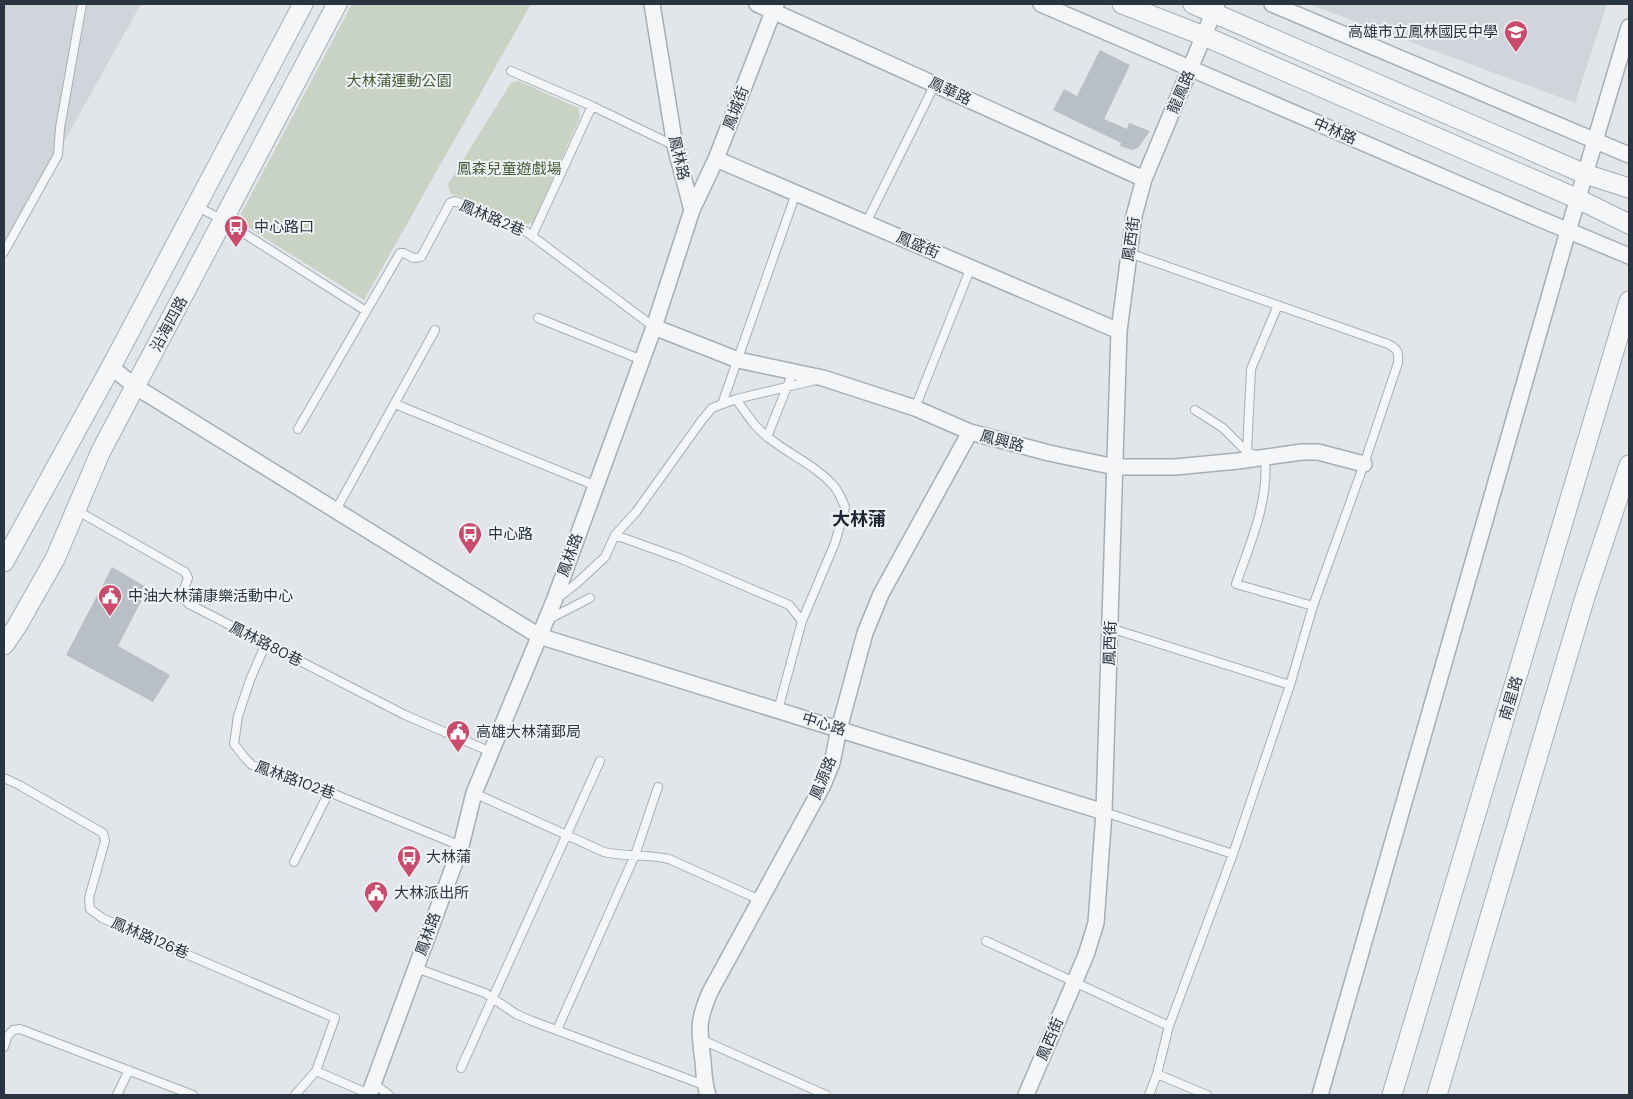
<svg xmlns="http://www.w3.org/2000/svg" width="1633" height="1099" font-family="'DM Sans','Noto Sans TC',sans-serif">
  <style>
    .built { fill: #d0d5db }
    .green { fill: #c9d3c3 }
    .building { fill: #b9bfc6 }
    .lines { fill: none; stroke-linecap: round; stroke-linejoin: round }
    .service-casing { stroke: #a7adb4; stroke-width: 10 }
    .minor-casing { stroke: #a7adb4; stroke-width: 18 }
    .tertiary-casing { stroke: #a7adb4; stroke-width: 21 }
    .service { stroke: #f4f6f8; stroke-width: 8 }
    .minor { stroke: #f4f6f8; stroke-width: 15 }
    .tertiary { stroke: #f4f6f8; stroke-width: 19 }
    .labels { text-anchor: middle; stroke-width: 4; stroke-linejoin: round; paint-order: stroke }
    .poi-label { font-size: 15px; fill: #2a3541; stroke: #f1f4f7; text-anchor: start }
    .park-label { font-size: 15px; fill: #435c38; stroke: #f1f4f7 }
    .street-label { font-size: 15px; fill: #2a3541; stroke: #f1f4f7 }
    .quarter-label { font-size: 18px; font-weight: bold; fill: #1c2632; stroke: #f1f4f7 }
  </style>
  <rect width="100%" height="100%" fill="#e2e6ea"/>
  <path class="built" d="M4,4H141L4,249Z
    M1308,4H1607L1575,103Z"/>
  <path class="green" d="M352,4H531L364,300L244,225L241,214Z
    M519,81L578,108L580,117L533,223L525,224L450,193L448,184L511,83Z"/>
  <path class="building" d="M1100,50L1130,65L1104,119L1127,129L1129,123L1150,131L1138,148L1132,150L1120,146L1121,143L1053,110L1064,89L1077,96Z
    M112,567L148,588L118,646L170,675L153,702L66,655Z"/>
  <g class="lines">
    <g class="service-casing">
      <path id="service" d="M511,71L592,106L675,146
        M196,206L223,220L366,311
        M866,223L935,84
        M532,236L592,106
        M4,252L58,155L60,128L82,4
        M1129,253L1388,344C1398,349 1399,352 1398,363L1364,464L1313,606L1290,685L1233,854L1169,1026L1157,1074L1149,1095
        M538,318L642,360
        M736,399C746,413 755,428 769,438C790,455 815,465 834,486C839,492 842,500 845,507L835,543L802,621L778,710
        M395,404L596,486
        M722,404L796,193
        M915,408L971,267
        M1195,410L1223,428L1247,452L1265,458C1269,502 1250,544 1236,584L1313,606
        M298,429L400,253H404L413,258L421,257L450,203L455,201L522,229L532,236L654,327
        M767,437L793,372
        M1247,452L1251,369L1278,305
        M76,510L185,572L188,578C186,585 182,590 183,598L189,604L405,715L491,752
        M336,510L435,330
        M615,535L679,558L789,605L802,621
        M559,597L577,583L605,557L615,535L636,512L702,420L712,408L736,399L816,380
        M547,620L590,598
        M1110,628L1290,685
        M266,643L250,680L238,716L234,744L245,758L252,765L329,792L461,846
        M4,778L19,785L103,833L105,841L89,898L90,909L102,918L335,1018L316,1071
        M474,793L604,852C625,857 647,854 669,859L760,900
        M1104,812L1233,854
        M294,862L329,792
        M986,941L1169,1026
        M416,968L485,993L516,1014L532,1021L704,1085
        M557,1030L635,855L658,787
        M700,1039L826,1095
        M4,1047L7,1037L13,1030L20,1029L193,1095
        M461,1068L600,761
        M1157,1074L1207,1095
        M373,1083L389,1095
        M117,1095L129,1070
        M295,1095L316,1071L369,1094"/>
    </g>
    <g class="minor-casing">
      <path id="minor" d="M652,4L675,146L692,210
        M757,4L1144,179
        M1041,4L1533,216L1629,256
        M1272,4L1629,155
        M716,159L1119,331
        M654,327L738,360L823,378L915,408L970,432L1049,453L1115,467H1175L1238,461L1302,452H1318L1364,464
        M111,367L136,387L539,636L1104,812
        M369,1095L461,846L474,793L554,601L654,327L692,210L716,159L776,4
        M708,1095C704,1084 704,1073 703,1061C699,1030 697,1022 710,992L823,785L832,763L839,729L865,633L881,594L970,432
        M1026,1095L1086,955L1096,923L1104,812L1119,331L1134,216L1144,179L1217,4
        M1320,1095L1566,238L1629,27"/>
    </g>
    <g class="tertiary-casing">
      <path id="tertiary" d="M1122,4L1204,36L1578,199L1629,224
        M1193,4L1585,174L1629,188
        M4,562L111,367L303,4
        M4,645L17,626L55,559L101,451L337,4
        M1392,1095L1629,301
        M1437,1095L1585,597L1629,465"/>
    </g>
    <use href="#service" class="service"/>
    <use href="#minor" class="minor"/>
    <use href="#tertiary" class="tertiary"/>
  </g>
  <defs>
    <g id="school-pin" transform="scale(1.25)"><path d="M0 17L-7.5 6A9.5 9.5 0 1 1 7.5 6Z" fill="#ca4c6c" stroke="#f1f4f7"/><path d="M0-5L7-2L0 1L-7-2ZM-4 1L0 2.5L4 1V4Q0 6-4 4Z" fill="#fff"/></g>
    <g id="bus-pin" transform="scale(1.25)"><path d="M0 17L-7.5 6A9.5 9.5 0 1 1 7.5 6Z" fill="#ca4c6c" stroke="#f1f4f7"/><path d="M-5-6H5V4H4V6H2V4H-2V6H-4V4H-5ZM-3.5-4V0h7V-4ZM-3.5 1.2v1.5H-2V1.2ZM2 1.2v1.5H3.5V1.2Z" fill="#fff"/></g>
    <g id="civic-pin" transform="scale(1.25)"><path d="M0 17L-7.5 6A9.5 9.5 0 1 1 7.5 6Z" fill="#ca4c6c" stroke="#f1f4f7"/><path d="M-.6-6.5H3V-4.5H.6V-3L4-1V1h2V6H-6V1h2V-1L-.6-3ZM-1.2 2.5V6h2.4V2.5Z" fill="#fff"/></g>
  </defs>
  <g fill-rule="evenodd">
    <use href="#school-pin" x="1516" y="32"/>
    <use href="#bus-pin" x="236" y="227"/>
    <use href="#bus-pin" x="470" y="534"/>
    <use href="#civic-pin" x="110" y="596"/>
    <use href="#civic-pin" x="458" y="732"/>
    <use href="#bus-pin" x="409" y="857"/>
    <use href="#civic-pin" x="376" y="893"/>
  </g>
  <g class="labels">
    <g class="poi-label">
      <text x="1498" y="37" text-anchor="end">高雄市立鳳林國民中學</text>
      <text x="254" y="232">中心路口</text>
      <text x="488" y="539">中心路</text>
      <text x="128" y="601">中油大林蒲康樂活動中心</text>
      <text x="476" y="737">高雄大林蒲郵局</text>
      <text x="426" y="862">大林蒲</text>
      <text x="394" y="898">大林派出所</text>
    </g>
    <g class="park-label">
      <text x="399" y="86">大林蒲運動公園</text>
      <text x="509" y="174">鳳森兒童遊戲場</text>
    </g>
    <g class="street-label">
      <text transform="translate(950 91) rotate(25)" y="5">鳳華路</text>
      <text transform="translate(1181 92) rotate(-67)" y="5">龍鳳路</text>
      <text transform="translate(736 108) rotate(-69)" y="5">鳳城街</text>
      <text transform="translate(1335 131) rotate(23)" y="5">中林路</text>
      <text transform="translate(679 158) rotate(77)" y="5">鳳林路</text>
      <text transform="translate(492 218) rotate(23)" y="5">鳳林路2巷</text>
      <text transform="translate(1131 239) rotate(-82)" y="5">鳳西街</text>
      <text transform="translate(918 245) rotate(23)" y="5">鳳盛街</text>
      <text transform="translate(169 324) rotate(-62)" y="5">沿海四路</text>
      <text transform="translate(1002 441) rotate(15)" y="5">鳳興路</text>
      <text transform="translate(570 555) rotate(-70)" y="5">鳳林路</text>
      <text transform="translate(1110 643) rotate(-88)" y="5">鳳西街</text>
      <text transform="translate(266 644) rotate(27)" y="5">鳳林路80巷</text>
      <text transform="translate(1511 698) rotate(-73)" y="5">南星路</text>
      <text transform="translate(824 724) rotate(17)" y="5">中心路</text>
      <text transform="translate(823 778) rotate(-68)" y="5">鳳源路</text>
      <text transform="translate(295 780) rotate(20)" y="5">鳳林路102巷</text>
      <text transform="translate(428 934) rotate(-70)" y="5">鳳林路</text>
      <text transform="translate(150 938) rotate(23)" y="5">鳳林路126巷</text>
      <text transform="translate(1050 1039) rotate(-67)" y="5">鳳西街</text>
    </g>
    <g class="quarter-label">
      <text x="859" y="525">大林蒲</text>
    </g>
  </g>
  <rect width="1633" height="1099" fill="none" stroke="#2a3541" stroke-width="10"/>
</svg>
